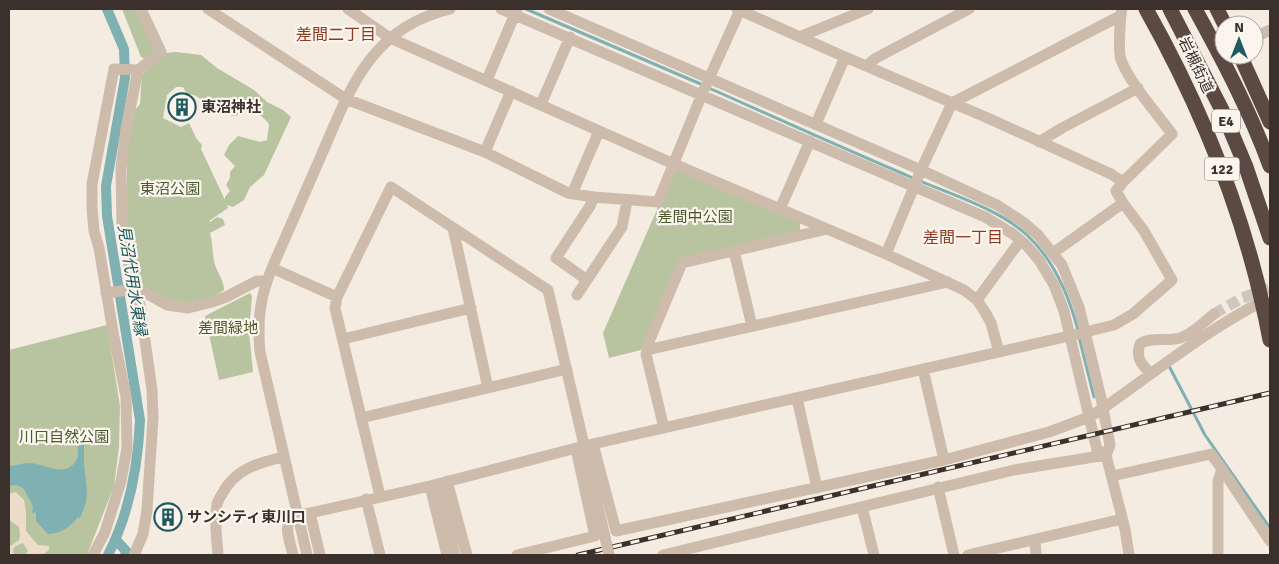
<svg xmlns="http://www.w3.org/2000/svg" width="1279" height="564" font-family="Signika,'Noto Sans JP',sans-serif">
  <style>
    .green { fill: #b8c4a0; fill-rule: evenodd }
    .plaza { fill: #ecdcc8 }
    .water { fill: #7fb0b2 }
    .lines { fill: none; stroke-linecap: round; stroke-linejoin: round }
    .stream { stroke: #7fb0b2; stroke-width: 3 }
    .canal { stroke: #7fb0b2; stroke-width: 10 }
    .minor-tunnel { stroke: #cfc6bd; stroke-width: 11; stroke-dasharray: 11 5.5; stroke-linecap: butt }
    .minor { stroke: #cdbbac; stroke-width: 11 }
    .highway { stroke: #5c4a42; stroke-width: 15 }
    .rail-casing { stroke: #3b302b; stroke-width: 5 }
    .rail { stroke: #fbf5ee; stroke-width: 3; stroke-dasharray: 9; stroke-linecap: butt }
    .minor-bridge { stroke: #cdbbac; stroke-width: 11 }
    .labels { text-anchor: middle; stroke-width: 4.5; stroke-linejoin: round; paint-order: stroke }
    .shield { fill: #fbf5ee; stroke: #756b66; stroke-width: 1 }
    .shield-label { font-size: 14px; font-weight: bold; fill: #3b302b }
    .street-label { font-size: 15px; fill: #3b302b; stroke: #fbf5ee }
    .poi-label { font-size: 15px; font-weight: bold; fill: #3b302b; stroke: #fbf5ee; text-anchor: start }
    .park-label { font-size: 15px; fill: #4a5a2e; stroke: #fbf5ee }
    .neighbourhood-label { font-size: 16px; fill: #8c3b22; stroke: #fbf5ee }
    .water-label { font-size: 16px; font-style: italic; fill: #1f5a5e; stroke: #fbf5ee }
  </style>
  <rect width="100%" height="100%" fill="#f4ebe1"/>
  <path class="green" d="M122,9H138L157,50L145,59L141,57Z
    M176,52L201,55L217,68L254,90L267,102L283,110L291,117L264,175L250,187L244,200L233,207L227,205L228,208L209,221L210,222L217,217L223,219L225,225L210,233C213,244 212,254 215,265C218,274 224,280 224,290L215,296L184,305L154,296L143,285L137,273L133,260L127,231V154L135,110L140,104L142,74L166,53ZM176,87H183L187,94L194,95L206,102L209,98C221,100 225,116 234,116C238,116 242,112 246,112C255,110 264,117 269,124L267,140L260,142L238,136L229,145L224,155L235,166L230,172V178L226,185L230,191L225,197V200L201,149L202,145L196,138L189,123L181,127L163,118L167,95Z
    M680,170L800,221V232L679,261L641,350L609,358L603,333L673,173Z
    M250,293L252,296L249,332L253,372L219,380L205,316Z
    M107,325L120,406L119,447L114,486L87,555H9V350Z"/>
  <path class="plaza" d="M16,492L24,500L26,512V531L38,545L49,546V550L45,553L38,555H25L28,551L23,543L16,546L13,549L14,555H9V547L19,540L20,535L19,527L9,520V494Z"/>
  <path class="water" d="M77,426L80,428L84,445V464L87,491L86,503L80,518L78,517C69,528 62,533 48,534L36,521V512L32,513L33,506L23,488L16,485L9,486V466C15,466 22,463 28,463C46,463 67,481 78,457Z"/>
  <g class="lines">
    <path class="stream" d="M526,9L703,85
      M709,88C774,117 840,147 906,175C943,192 997,207 1027,235C1054,260 1069,296 1078,330
      M1079,337L1094,397
      M1169,366L1205,435L1270,528"/>
    <path class="canal" d="M107,9L124,49L125,78L106,186L107,216L140,420C138,466 129,514 108,555
      M116,540L127,552L125,555"/>
    <path class="minor-tunnel" d="M1214,314L1242,298L1270,288"/>
    <path class="minor" d="M208,9L346,99L485,152L568,193L594,197L658,202L702,94L740,10
      M348,9L390,38L667,161L886,254L964,290L977,300L985,312L991,323L999,352
      M501,9L985,217L1013,234L1027,246L1039,260L1054,285L1064,311L1097,450L1106,455
      M549,9L921,170L997,205L1023,222L1038,235L1062,265L1079,307L1101,398L1110,445L1106,455L1125,529L1129,555
      M737,9L845,57L990,119L1111,174L1123,182
      M1258,36L1270,30
      M799,37L868,9
      M866,66L876,58L969,9
      M487,80L517,9
      M541,104L570,37
      M816,124L845,57
      M1039,142L1062,128L1138,88
      M485,152L511,91
      M572,194L599,131
      M780,209L810,141
      M453,228L488,388
      M734,251L752,326
      M1053,253L1123,203
      M886,254L921,170L952,103L1120,16
      M272,268L337,297
      M587,280L556,258L590,206L594,197
      M106,293L136,289L144,292L167,305L188,308L212,302L226,297L257,281H266
      M577,295L622,227L627,201
      M977,300L1020,241
      M343,339L471,308
      M647,350L948,282
      M923,369L944,460
      M1151,374C1142,365 1135,358 1140,344C1151,336 1168,342 1180,338C1192,334 1204,322 1214,314
      M797,398L817,488
      M361,418L567,369
      M664,428L646,354L650,339L682,263L827,229
      M593,444L616,531L944,460L1049,432L1089,417L1102,409C1155,372 1205,331 1263,301
      M1222,469L1270,541
      M1112,476L1211,454L1222,469L1218,481V555
      M447,481L467,555
      M439,484L455,555
      M430,486L447,555
      M938,487L954,555
      M380,496L335,308L337,297L391,187L548,290L591,475
      M366,499L380,555
      M862,507L874,555
      M310,513L430,486L584,446L1069,336L1114,325L1133,314L1172,280L1144,231L1123,203L1116,191L1123,182L1172,134C1156,112 1131,85 1121,60C1118,52 1120,18 1122,9
      M1035,540L1036,555
      M93,555L105,532L121,481L127,448L126,397L113,332L99,248L94,231L92,208V184L114,69L138,70L161,52L141,9
      M134,555L143,534L147,510L153,418L152,390L140,305L128,261L122,225L121,168L126,129L138,70
      M218,555C217,539 214,521 217,504C218,501 220,497 222,494C235,469 258,463 283,457
      M293,555C288,533 278,516 310,513L320,555
      M307,555L260,352C257,320 260,297 272,268C288,231 305,193 321,156C350,89 370,28 450,9
      M517,555L595,536L576,449
      M663,555L1014,470L1106,455
      M968,555L1122,519"/>
    <path class="highway" d="M1146,9C1204,112 1248,223 1270,340
      M1170,9L1222,110L1246,167L1270,238
      M1195,9C1223,60 1250,111 1270,166
      M1217,9L1225,25
      M1240,55L1270,122"/>
    <g class="rail-casing">
      <path id="rail" d="M578,555L1270,393"/>
    </g>
    <use href="#rail" class="rail"/>
    <path class="minor-bridge" d="M591,475L609,555"/>
  </g>
  <defs>
    <g id="building-ring" transform="scale(1.4375)"><circle r="9.5" fill="#fbf5ee" stroke="#1f5a5e" stroke-width="1.5"/><path d="M-4-6H4V6H1V3H-1V6H-4ZM-2.5-4.3h1.7v1.8h-1.7ZM.8-4.3h1.7v1.8H.8ZM-2.5-1h1.7V.8h-1.7ZM.8-1h1.7V.8H.8Z" fill="#1f5a5e"/></g>
  </defs>
  <g fill-rule="evenodd">
    <use href="#building-ring" x="182" y="107"/>
    <use href="#building-ring" x="168" y="517"/>
  </g>
  <g class="labels">
    <g class="shield">
      <rect x="1212" y="109.5" width="28" height="23" rx="4"/>
      <rect x="1204.5" y="157.5" width="35" height="23" rx="4"/>
    </g>
    <g class="shield-label">
      <text x="1226" y="126">E4</text>
      <text x="1222" y="174">122</text>
    </g>
    <g class="street-label">
      <text transform="translate(1196 65) rotate(64)" y="5">岩槻街道</text>
    </g>
    <g class="poi-label">
      <text x="201" y="112">東沼神社</text>
      <text x="187" y="522">サンシティ東川口</text>
    </g>
    <g class="park-label">
      <text x="170" y="194">東沼公園</text>
      <text x="695" y="222">差間中公園</text>
      <text x="228" y="333">差間緑地</text>
      <text x="64" y="442">川口自然公園</text>
    </g>
    <g class="neighbourhood-label">
      <text x="336" y="40">差間二丁目</text>
      <text x="963" y="243">差間一丁目</text>
    </g>
    <g class="water-label">
      <text transform="translate(133 280) rotate(81)" y="6">見沼代用水東縁</text>
    </g>
  </g>
  <rect width="1279" height="564" fill="none" stroke="#3b302b" stroke-width="20"/>
  <g transform="translate(1239 40)"><circle r="24" fill="#fbf5ee" stroke="#aea6a0"/>
  <path d="M0-4L9 19L0 12L-9 19Z" fill="#1f5a5e"/>
  <text y="-8" font-size="14" font-weight="bold" text-anchor="middle" fill="#3b302b">N</text>
  </g>
</svg>
